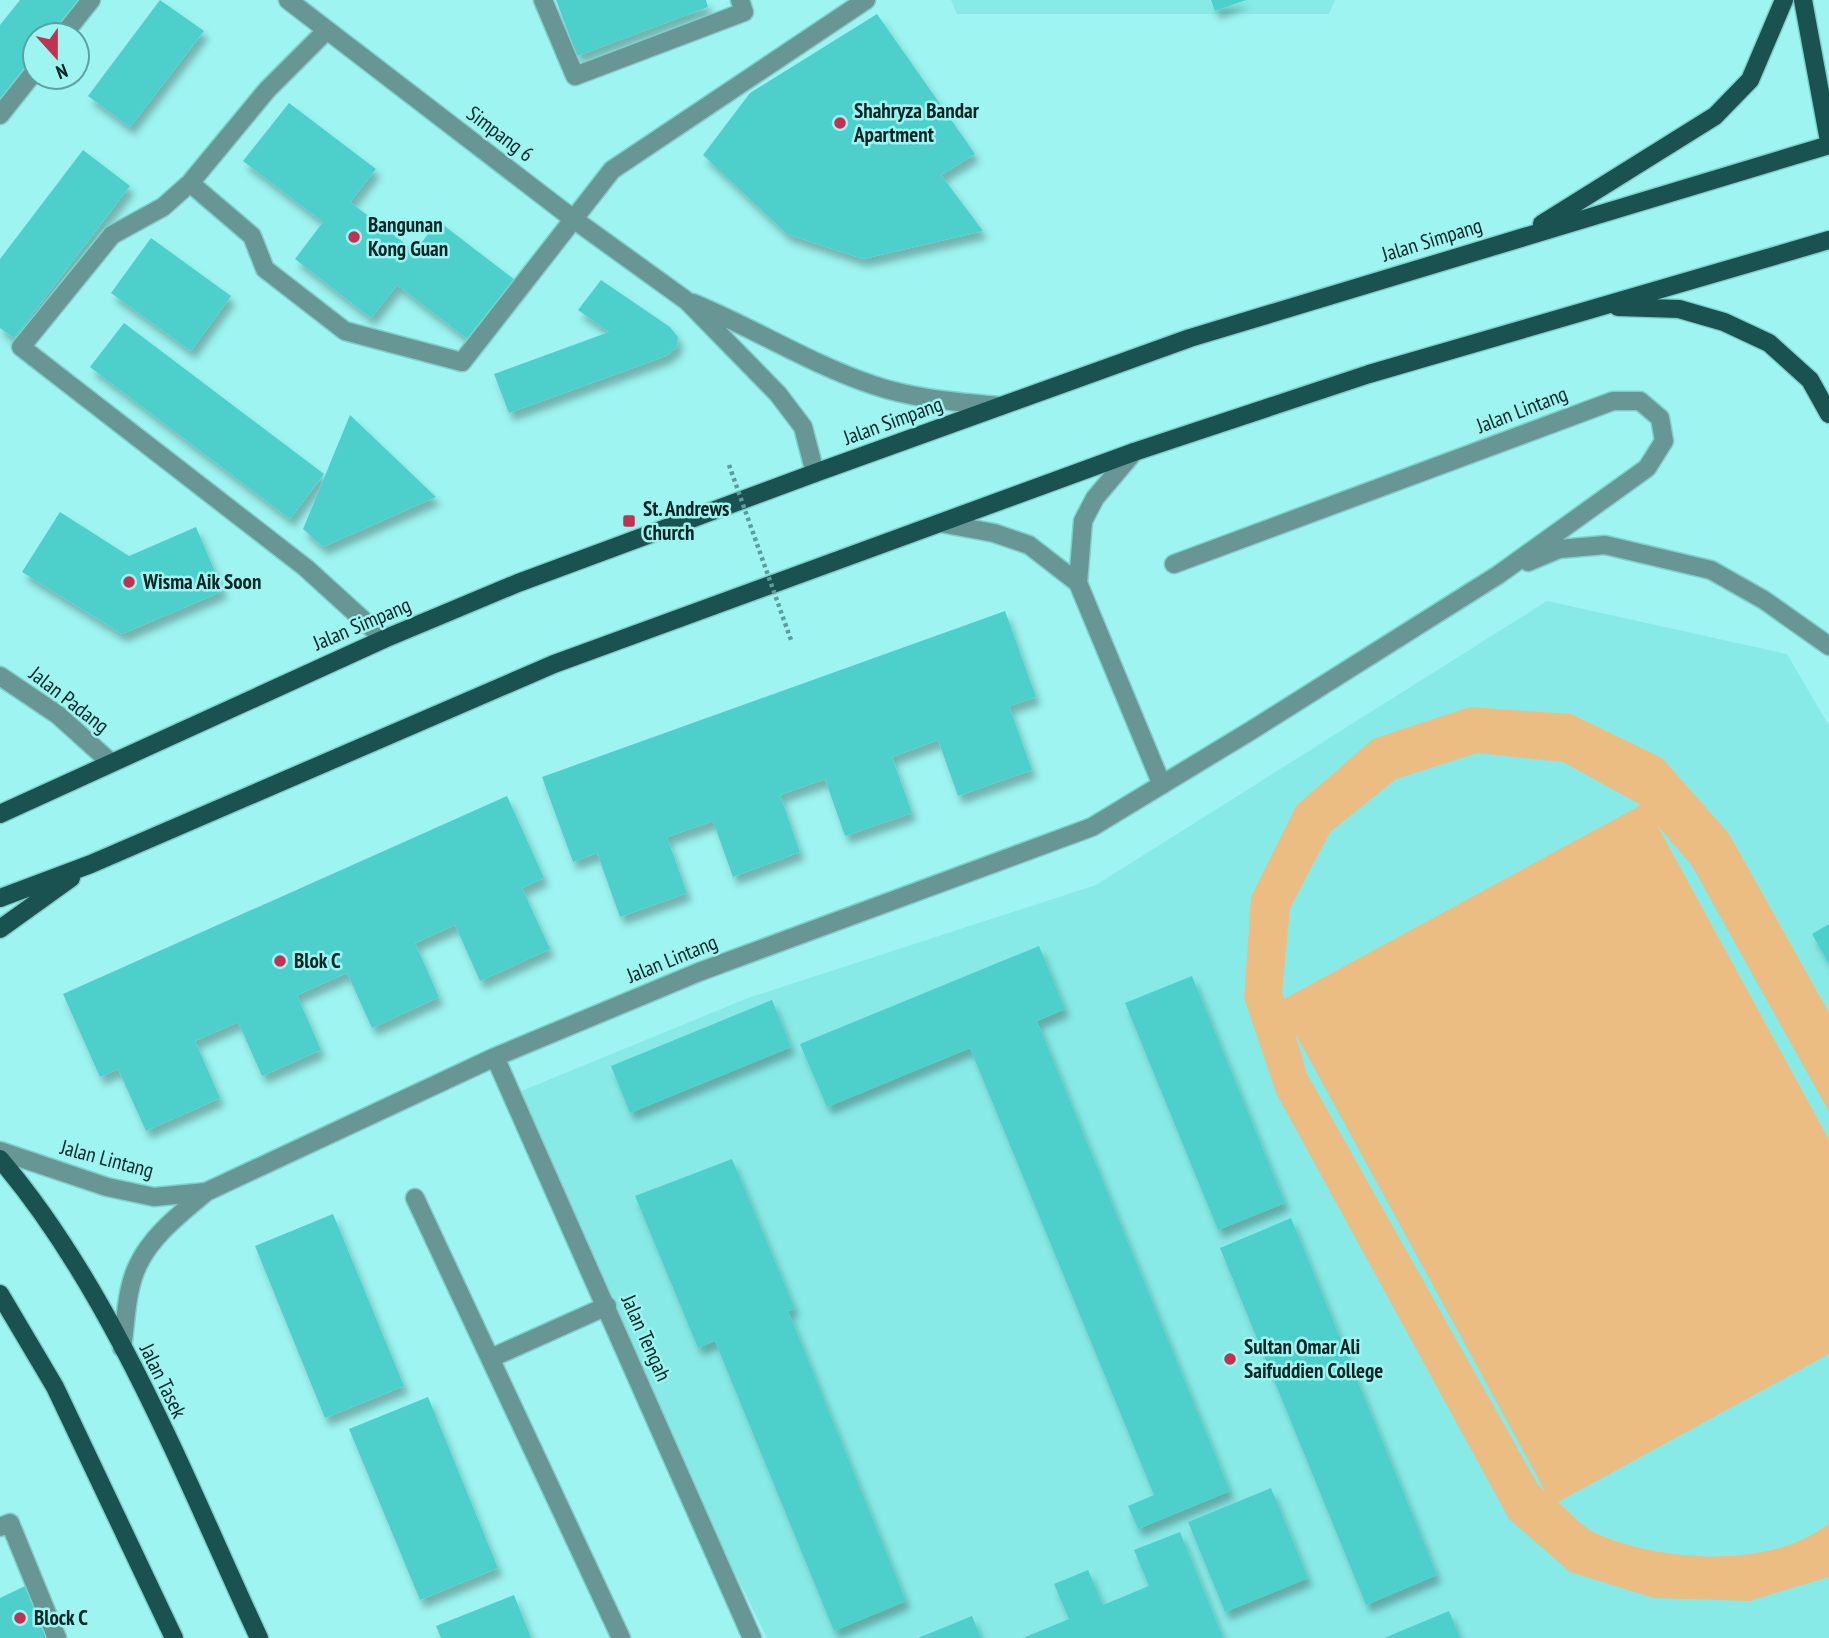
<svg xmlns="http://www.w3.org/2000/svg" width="1829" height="1638" font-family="'PT Sans Narrow',sans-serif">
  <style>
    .built { fill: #87eae6 }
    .green { fill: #ecbd82; fill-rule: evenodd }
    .building { fill: #4dd0cc; filter: url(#shadow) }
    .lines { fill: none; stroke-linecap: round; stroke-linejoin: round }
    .minor-casing { stroke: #81cfcb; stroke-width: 21 }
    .major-casing { stroke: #81cfcb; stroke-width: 21 }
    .minor { stroke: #679694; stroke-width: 18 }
    .major { stroke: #195250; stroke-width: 18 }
    .path-bridge { stroke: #5c9d9b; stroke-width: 4.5; stroke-dasharray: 3.5 3.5; stroke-linecap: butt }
    .poi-dot { fill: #c13152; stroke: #9df4f0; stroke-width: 2.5 }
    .labels { text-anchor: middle; stroke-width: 5; stroke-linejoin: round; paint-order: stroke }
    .poi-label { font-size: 21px; font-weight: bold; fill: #002423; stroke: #9df4f0; text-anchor: start }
    .street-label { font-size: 21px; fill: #002423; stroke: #9df4f0 }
  </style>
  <defs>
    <filter id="shadow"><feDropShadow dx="4.5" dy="8" stdDeviation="3.5" flood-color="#0004"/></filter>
  </defs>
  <rect width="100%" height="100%" fill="#9df4f0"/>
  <path class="built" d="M951,0H1335L1329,14H957Z
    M1547,601L1787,654L1829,726V1638H767L502,1099L748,998L1096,885Z"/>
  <path class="green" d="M1470,707L1571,714L1662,758L1729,834L1829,1013V1112L1692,866L1657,825L1829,1140V1354L1558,1502C1569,1512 1582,1527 1595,1533C1659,1562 1773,1570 1829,1523V1577L1749,1601L1654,1598L1570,1572L1509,1519L1276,1093L1244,998L1251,897L1296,806L1373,739ZM1477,753L1563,762L1641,805L1284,999L1282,992L1290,908L1330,832L1396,779ZM1295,1033L1544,1489V1490L1538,1485L1307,1074Z"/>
  <path class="building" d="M20,0H82L54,35H35V59L0,103V25Z
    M160,0L204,31L130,127L88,96Z
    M556,0H706L708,7L577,56Z
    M1211,0H1246L1215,11Z
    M877,14L975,154L941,175L983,231L863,259L787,234L703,155L750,93Z
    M289,103L376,169L350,202L415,251L438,221L519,283L473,343L397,285L371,318L295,259L323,222L243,161Z
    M83,150L130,186L14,338L0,328V259Z
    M151,238L231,296L191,351L111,293Z
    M601,280L670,327L678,337L677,347L666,356L509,413L494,374L609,332L578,310Z
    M124,323L324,474L290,519L90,367Z
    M350,415L436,497L323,547L303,529Z
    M60,512L129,556L196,527L223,591L122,634L22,572Z
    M1005,611L1036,697L1009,706L1032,770L958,796L938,740L892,757L912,813L845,836L825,779L780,795L800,852L733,877L713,821L667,837L687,893L620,917L597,853L573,862L542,777Z
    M507,796L544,878L522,888L550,949L480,981L455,925L415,943L439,997L372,1028L347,973L297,995L321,1050L262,1076L238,1022L195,1041L220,1098L146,1131L118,1069L100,1077L63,994Z
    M1829,924V964L1812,934Z
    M1039,946L1065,1009L1037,1021L1230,1491L1138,1529L1128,1506L1154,1495L970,1048L827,1107L800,1044Z
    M1192,976L1285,1203L1218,1230L1125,1003Z
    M772,1000L791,1047L630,1113L611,1066Z
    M732,1159L795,1309L788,1311L906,1601L834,1631L715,1341L698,1348L635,1196Z
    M333,1214L404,1386L325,1418L255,1246Z
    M1291,1218L1437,1575L1366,1605L1220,1248Z
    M428,1397L498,1568L420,1600L349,1429Z
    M1271,1488L1308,1578L1225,1612L1188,1522Z
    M1180,1532L1223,1638H1023L1069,1619L1054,1584L1088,1570L1103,1605L1149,1586L1134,1550Z
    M27,1585L48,1638H0V1598Z
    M514,1595L531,1638H441L436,1626Z
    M1449,1611L1460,1638H1384Z
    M972,1616L981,1638H918Z"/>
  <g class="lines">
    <g class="minor-casing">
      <path id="minor" d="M288,0L572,218L687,301L778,394L803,427L815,473
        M543,0L575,76L744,12L740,0
        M327,30L267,90L190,183L163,207L112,235L21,347L306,568L384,639
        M63,35L91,0
        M0,115L35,71
        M190,183L252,236L265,269L345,331L462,362L612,170L866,0
        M693,303C754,328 810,364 873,385C914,399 957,402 999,406
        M1134,452L1095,498L1083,521L1078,583L1162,785
        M940,523L994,533L1029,545L1078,583
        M1528,562L1559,549L1605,545L1711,570L1764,600L1829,646
        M0,676L58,715L109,761
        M495,1057L752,1638
        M0,1151L107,1187L154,1197L206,1192
        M415,1198L621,1638
        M122,1348C126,1321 126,1287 139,1263C153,1234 182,1213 206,1192L495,1057L699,972L1092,827L1252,730L1498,575L1647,468L1664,441L1660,418L1640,401H1613L1174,564
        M491,1358L607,1306
        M0,1527L10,1523L57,1638"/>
    </g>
    <g class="major-casing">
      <path id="major" d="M1803,0L1829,141
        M1542,224L1715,116L1750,80L1784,0
        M1618,307L1679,309L1724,322L1769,343L1810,380L1829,414
        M0,814L384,639L518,583L815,473L1190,338L1829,145
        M0,898L91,864L554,664L1134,452L1369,374L1829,240
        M0,929L71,878
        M0,1159C113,1291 186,1481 259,1638
        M0,1294L55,1387L174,1638"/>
    </g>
    <use href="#minor" class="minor"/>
    <use href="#major" class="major"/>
    <path class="path-bridge" d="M729,465L791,640"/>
  </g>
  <g class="poi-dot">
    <circle cx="840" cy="123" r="7"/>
    <circle cx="354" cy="237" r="7"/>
    <rect x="622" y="514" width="14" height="14" rx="3.5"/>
    <circle cx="129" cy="582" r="7"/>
    <circle cx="280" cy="961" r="7"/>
    <circle cx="1230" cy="1359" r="7"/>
    <circle cx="20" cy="1618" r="7"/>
  </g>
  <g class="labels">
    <g class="poi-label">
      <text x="854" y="118">Shahryza Bandar<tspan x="854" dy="24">Apartment</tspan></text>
      <text x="368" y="232">Bangunan<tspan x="368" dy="24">Kong Guan</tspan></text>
      <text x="643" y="516">St. Andrews<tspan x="643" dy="24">Church</tspan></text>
      <text x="143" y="589">Wisma Aik Soon</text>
      <text x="294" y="968">Blok C</text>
      <text x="1244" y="1354">Sultan Omar Ali<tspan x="1244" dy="24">Saifuddien College</tspan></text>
      <text x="34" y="1625">Block C</text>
    </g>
    <g class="street-label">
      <text transform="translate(500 134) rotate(37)" y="7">Simpang 6</text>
      <text transform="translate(1432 240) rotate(-17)" y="7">Jalan Simpang</text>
      <text transform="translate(1522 410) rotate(-21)" y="7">Jalan Lintang</text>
      <text transform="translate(893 421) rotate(-20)" y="7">Jalan Simpang</text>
      <text transform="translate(362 624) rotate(-23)" y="7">Jalan Simpang</text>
      <text transform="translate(69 700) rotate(38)" y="7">Jalan Padang</text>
      <text transform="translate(672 959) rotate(-22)" y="7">Jalan Lintang</text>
      <text transform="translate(107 1159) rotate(15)" y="7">Jalan Lintang</text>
      <text transform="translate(646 1338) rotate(66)" y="7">Jalan Tengah</text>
      <text transform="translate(163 1381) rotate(64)" y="7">Jalan Tasek</text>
    </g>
  </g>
  <g transform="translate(56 56) rotate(159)"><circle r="33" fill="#9df4f0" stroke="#5ea19e" stroke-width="2"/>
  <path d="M0-5L12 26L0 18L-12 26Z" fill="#c13152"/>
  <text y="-10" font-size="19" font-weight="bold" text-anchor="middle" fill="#002423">N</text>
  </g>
</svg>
